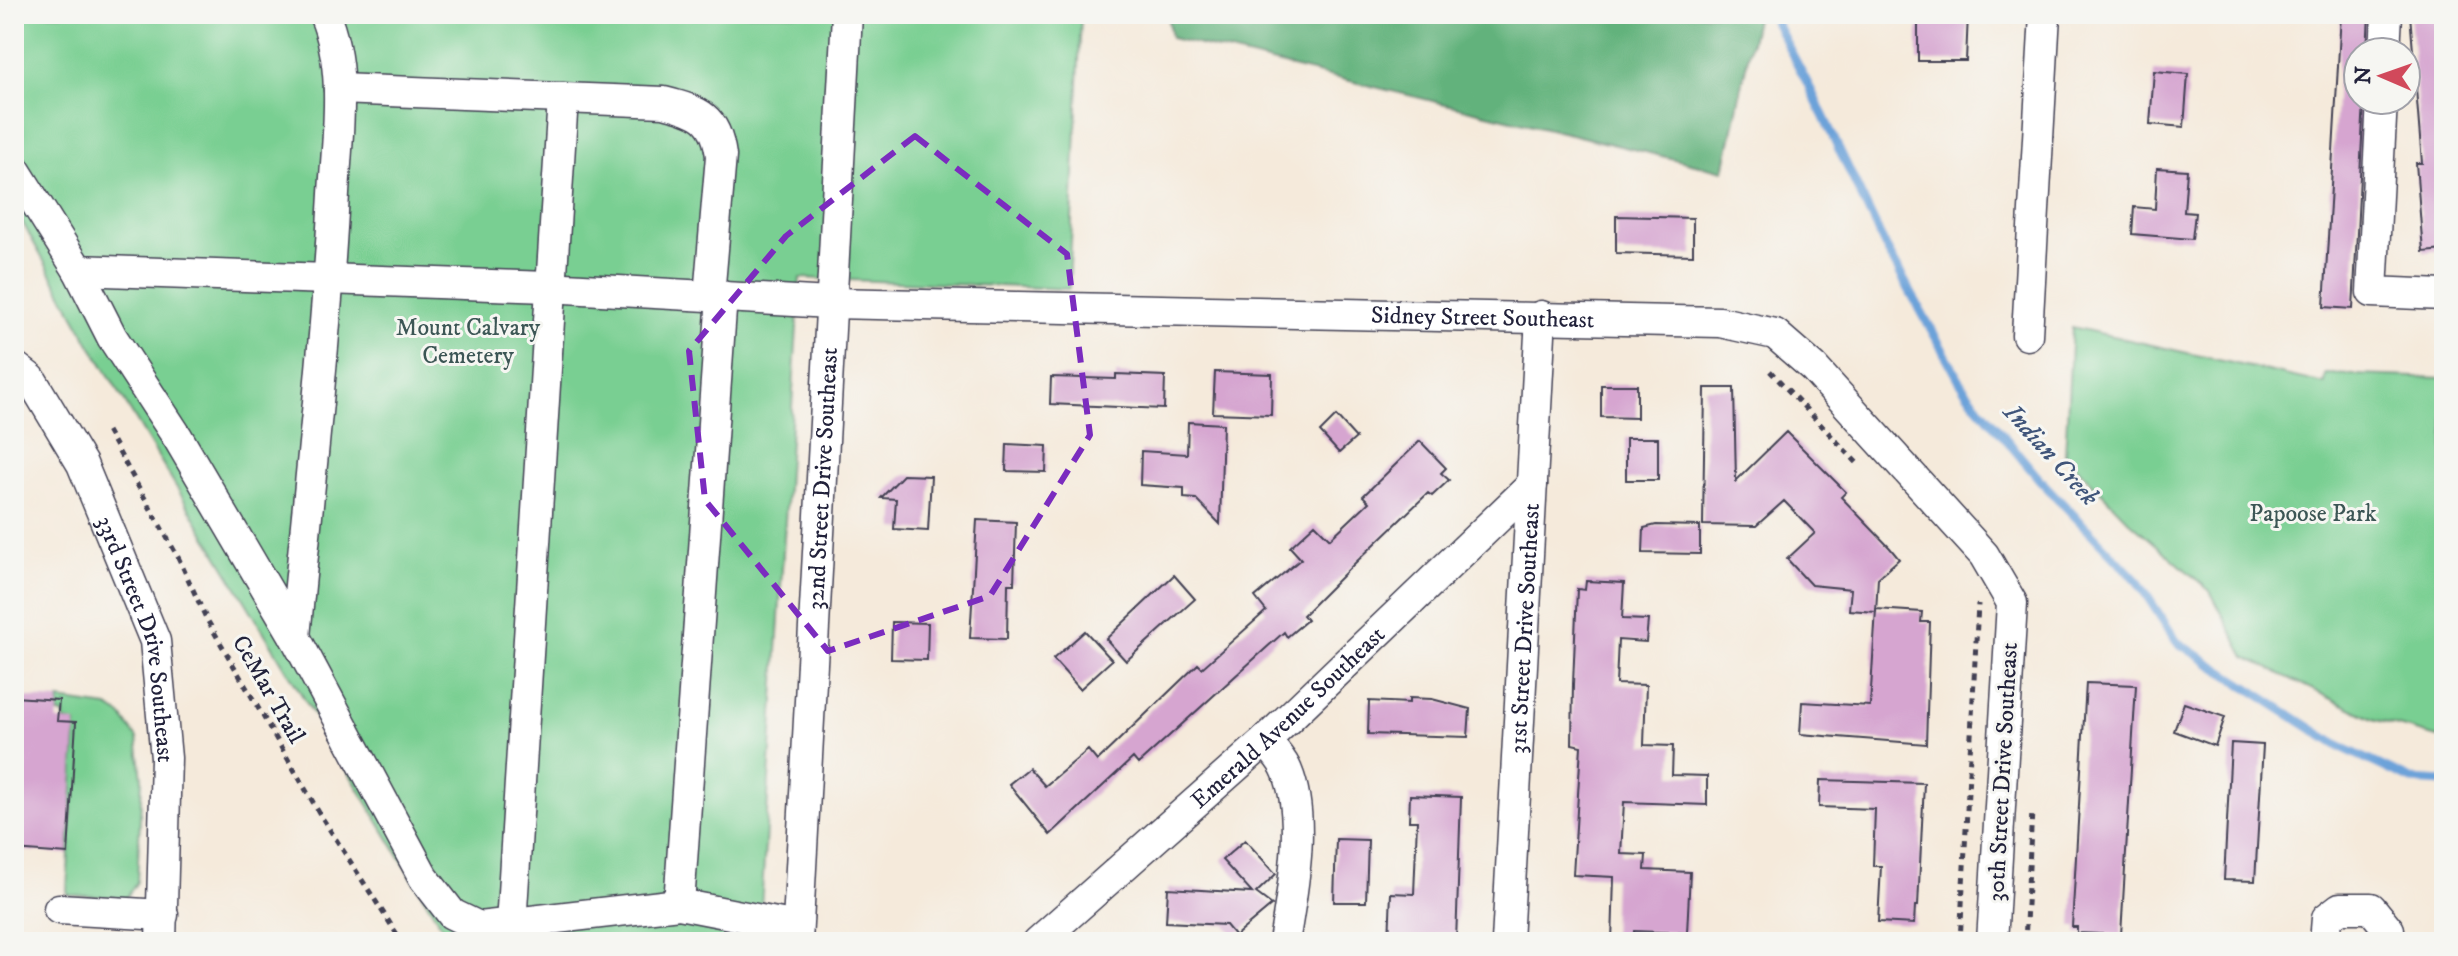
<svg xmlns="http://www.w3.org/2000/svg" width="2458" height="956" font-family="'IM FELL DW Pica',serif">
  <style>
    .green { fill: #79cf92; stroke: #4e7866; stroke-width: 2 }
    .forest { fill: #62b27c; stroke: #426a5c; stroke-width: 2 }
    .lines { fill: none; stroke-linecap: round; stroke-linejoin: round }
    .stream { stroke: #6ca2d9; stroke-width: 9 }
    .building { fill: #d6a5d0 }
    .minor-casing { stroke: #424053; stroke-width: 33 }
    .path { stroke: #424053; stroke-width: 5; stroke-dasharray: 6 6; stroke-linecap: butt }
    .minor { stroke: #fff; stroke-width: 30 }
    .marked { fill: none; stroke: #7b2cbf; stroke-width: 6; stroke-dasharray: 16 10; stroke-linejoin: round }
    .labels { text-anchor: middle; stroke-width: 6; stroke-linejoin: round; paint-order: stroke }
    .street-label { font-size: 24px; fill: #22223b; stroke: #f6f6f2 }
    .park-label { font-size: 24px; fill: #3c5655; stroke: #f6f6f2 }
    .water-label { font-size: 26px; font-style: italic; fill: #40557a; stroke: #f6f6f2 }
  </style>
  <rect width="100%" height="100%" fill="#f6f6f2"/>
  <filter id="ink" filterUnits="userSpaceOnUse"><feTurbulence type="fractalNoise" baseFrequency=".0125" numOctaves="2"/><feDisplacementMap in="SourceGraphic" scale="16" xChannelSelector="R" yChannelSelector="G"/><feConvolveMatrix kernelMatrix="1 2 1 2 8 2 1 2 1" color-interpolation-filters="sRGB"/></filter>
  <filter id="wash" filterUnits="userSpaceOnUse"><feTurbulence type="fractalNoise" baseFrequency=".006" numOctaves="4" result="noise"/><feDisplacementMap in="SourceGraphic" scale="32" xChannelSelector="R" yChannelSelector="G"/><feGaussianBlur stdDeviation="1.8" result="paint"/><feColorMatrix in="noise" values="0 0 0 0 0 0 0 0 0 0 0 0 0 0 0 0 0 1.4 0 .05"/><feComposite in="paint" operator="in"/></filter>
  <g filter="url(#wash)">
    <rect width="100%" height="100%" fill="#f5eadb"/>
    <path class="green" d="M14,14H1081L1069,289L800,278L759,942H451L87,339L14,207Z
      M2072,327L2325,384L2326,374L2444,378V739L2373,719L2245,657L2210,591L2129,521L2065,455Z
      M59,700L108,707L121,715L137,738L142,778L137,882L126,898L68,895L67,891L76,723L64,721V715L58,714Z"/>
    <path class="forest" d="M1167,14H1757L1724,171L1171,38Z"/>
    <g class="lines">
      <path class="stream" d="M1771,14L1810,88L1885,246L1965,390L2040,480L2138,582L2177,642L2337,745L2411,780L2444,782"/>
    </g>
    <g id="blocks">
      <path class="building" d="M1918,14H1968L1966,61H1918Z
        M2341,14H2369L2367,52H2358V100H2364L2353,309L2324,307Z
        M2410,14H2444V250L2423,252L2416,163H2422Z
        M2154,71L2188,74L2184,127L2150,124Z
        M2157,168L2187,170L2184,212L2195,213L2192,239L2132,234L2134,207L2155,209Z
        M1616,216L1693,218V255L1616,253Z
        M1215,372L1272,374L1271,415L1213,413Z
        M1116,374L1165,376L1164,409L1050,404L1051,377L1116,379Z
        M1601,385H1637V418L1601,417Z
        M1705,388H1734L1736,481L1786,432L1846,492L1841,497L1890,548L1899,559L1878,578L1876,612L1849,610L1851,589L1811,585L1787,559L1815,533L1784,501L1756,526L1703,525Z
        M1336,416L1356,438L1339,453L1320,432Z
        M1188,422L1223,424L1220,524L1196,499L1184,498V488L1140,485L1141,451L1187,454Z
        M1626,438H1658V480H1626Z
        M1420,441L1446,468L1441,473L1449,480L1432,496L1428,493L1353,565L1303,615L1307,620L1287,637L1284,632L1138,764L1133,758L1050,835L1009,784L1029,768L1045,786L1088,750L1097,761L1198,664L1202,668L1266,611L1255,597L1301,559L1290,547L1315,524L1330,539L1369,502L1363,496Z
        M1007,444L1047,446L1046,472L1006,471Z
        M903,475L931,476L928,531L894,529L896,499L881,498Z
        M977,520L1016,522L1014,584H1008L1007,639L970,638Z
        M1656,525L1700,526V554L1643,553L1644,528Z
        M1174,575L1195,599L1126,661L1106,639Z
        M1586,581L1624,583L1622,619L1648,620L1646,642L1618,640L1616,684L1646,685L1644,745L1673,746L1672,775L1707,776V805L1624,802L1621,854L1646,855L1645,870L1690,872L1687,933L1634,931L1633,942H1612L1614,877L1573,875L1581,746L1572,744L1573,684L1577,589L1585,590Z
        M1876,609L1922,612L1921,622H1930L1926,744L1800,734L1802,702L1870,706Z
        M892,622L928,623L927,660L891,659Z
        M1085,631L1112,660L1080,689L1053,659Z
        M2086,683L2136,685L2121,935L2077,933V927H2072Z
        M14,697L59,700L57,721L76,722L68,854L14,850Z
        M1409,698L1432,699L1470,709L1468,737L1368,734L1369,701L1409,703Z
        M2184,703L2225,717L2215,746L2174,731Z
        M2231,743L2263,745L2255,881L2224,880Z
        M1820,780L1924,783L1918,906H1915L1914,924L1878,922L1881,866H1873L1875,809L1819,807Z
        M1410,795L1461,797L1456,942L1389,940L1391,893L1414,894L1417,821H1409Z
        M1336,839L1368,840L1366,902H1334Z
        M1245,840L1276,874L1256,893L1272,905L1235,936L1226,925L1166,922L1168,888L1252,893L1222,860Z"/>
    </g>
  </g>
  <g filter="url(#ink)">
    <use href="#blocks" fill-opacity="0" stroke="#424053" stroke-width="2"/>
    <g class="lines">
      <g class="minor-casing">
        <g id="minor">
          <path d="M2385,52L2387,14"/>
          <path d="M339,89L664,102C700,111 716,117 721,156L709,296"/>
          <path d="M2382,100L2372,292L2444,295"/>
          <path id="s1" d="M14,168L78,270L548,287L830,303L1720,322L1775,334L1814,368L1984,555L2012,603L1992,942"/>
          <path d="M78,270L112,337L178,438L295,637L424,878L452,914L479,927L679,904L797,927"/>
          <path d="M2027,335L2045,14"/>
          <path id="s2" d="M14,366L31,379L82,464L155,641L166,758L161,942"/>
          <path d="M295,637C309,489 326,342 334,194C337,135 348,70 324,14"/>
          <path d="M1266,740C1272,750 1283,760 1287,771C1307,819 1292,893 1284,942"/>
          <path d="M679,904L722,296"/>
          <path d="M59,909L163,915"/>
          <path d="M511,925L563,98"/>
          <path id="s3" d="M797,942L847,14"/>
          <path id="s4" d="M1038,942L1266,740L1532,485"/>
          <path id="s5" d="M1507,942L1541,316"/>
          <path d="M2325,942L2327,918L2340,908H2371L2389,930L2388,942"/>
        </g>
      </g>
      <path class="path" d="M1770,371L1859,465
        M107,431L179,559L206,618L321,816L402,942
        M1960,942L1978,604
        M2025,942L2032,811"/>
      <use href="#minor" class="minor"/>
    </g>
  </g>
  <path class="marked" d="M915,136L1067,254L1090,435L990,596L828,651L705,500L689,351L786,236Z"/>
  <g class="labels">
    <g class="street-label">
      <text dy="8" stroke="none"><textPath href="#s1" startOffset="1526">Sidney Street Southeast</textPath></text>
      <text dy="8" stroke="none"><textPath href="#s3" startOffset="464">32nd Street Drive Southeast</textPath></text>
      <text dy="8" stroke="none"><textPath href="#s5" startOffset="314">31st Street Drive Southeast</textPath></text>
      <text dy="8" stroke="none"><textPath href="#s2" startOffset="306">33rd Street Drive Southeast</textPath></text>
      <text transform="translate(269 689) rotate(60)" y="8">CeMar Trail</text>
      <text dy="8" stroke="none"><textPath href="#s4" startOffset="336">Emerald Avenue Southeast</textPath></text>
      <text transform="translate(2002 772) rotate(-87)" y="8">30th Street Drive Southeast</text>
    </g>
    <g class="park-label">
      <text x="468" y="335">Mount Calvary<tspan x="468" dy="28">Cemetery</tspan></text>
      <text x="2313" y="521">Papoose Park</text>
    </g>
    <g class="water-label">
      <text transform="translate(2052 454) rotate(48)" y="9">Indian Creek</text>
    </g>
  </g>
  <rect width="2458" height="956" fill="none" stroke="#f6f6f2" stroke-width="48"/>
  <g transform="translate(2382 76) rotate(272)"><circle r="38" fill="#f6f6f2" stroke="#a1a1a9" stroke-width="2"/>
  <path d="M0-6L14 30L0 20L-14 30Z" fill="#d1495b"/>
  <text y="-12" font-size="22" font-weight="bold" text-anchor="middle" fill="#22223b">N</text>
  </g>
</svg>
